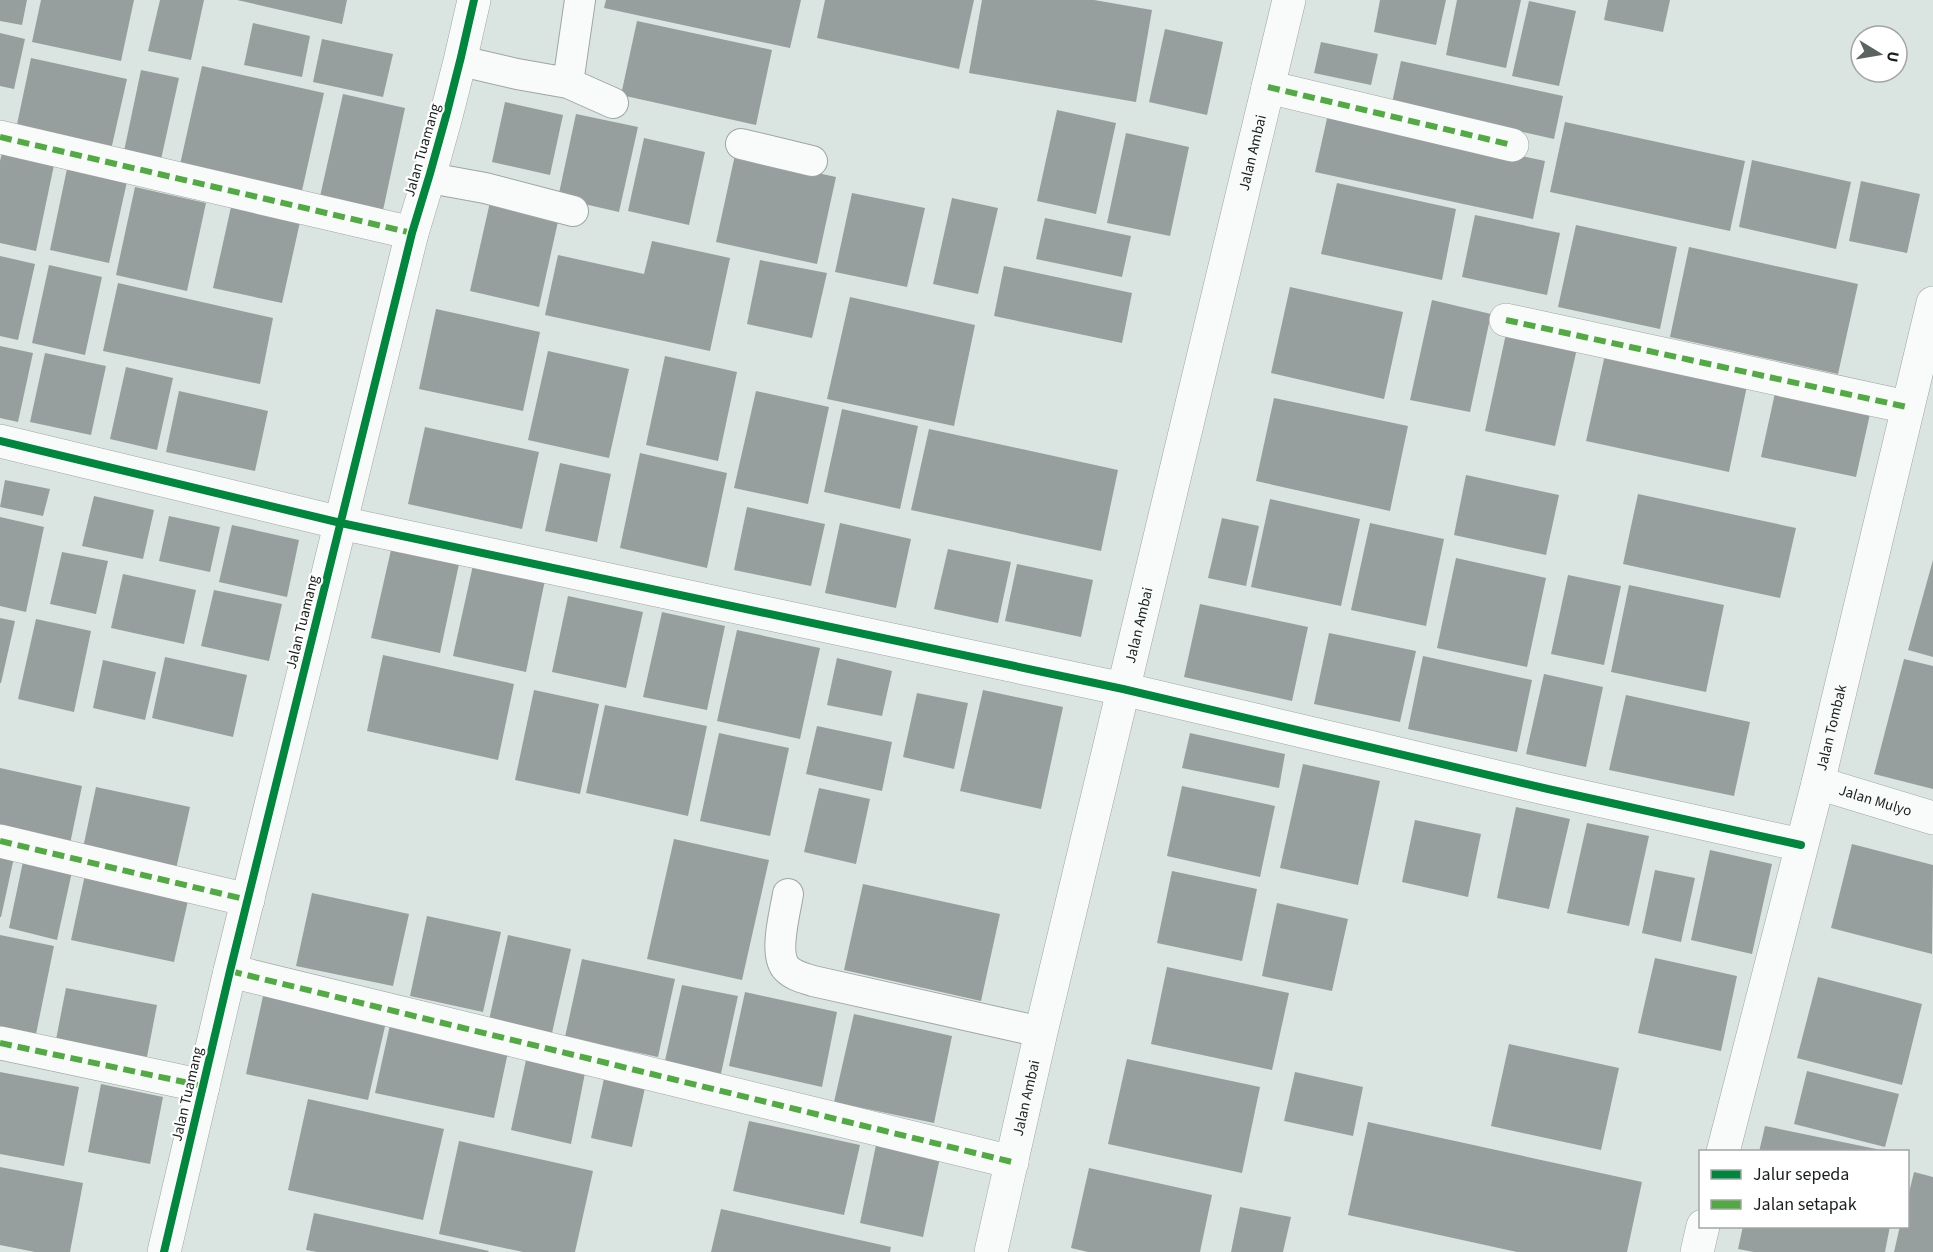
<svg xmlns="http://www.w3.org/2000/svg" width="1933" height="1252" font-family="'Source Sans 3',sans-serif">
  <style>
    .building { fill: #969f9d }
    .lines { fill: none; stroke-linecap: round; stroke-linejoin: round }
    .service-casing { stroke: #9ea6a3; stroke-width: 32 }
    .minor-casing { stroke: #9ea6a3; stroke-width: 34 }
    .service { stroke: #f9fbfa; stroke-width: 30 }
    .minor { stroke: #f9fbfa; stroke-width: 33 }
    .quiet { stroke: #52aa43; stroke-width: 6; stroke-dasharray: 12 6; stroke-linecap: butt }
    .cycleway-casing { stroke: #fff; stroke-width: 11 }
    .cycleway { stroke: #00873e; stroke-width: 8 }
    .labels { text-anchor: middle; stroke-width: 4.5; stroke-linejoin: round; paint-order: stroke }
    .street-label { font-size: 15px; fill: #181f1d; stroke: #fff }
  </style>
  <rect width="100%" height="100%" fill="#dae4e0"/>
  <path class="building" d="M0,0H27L22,25L0,21Z
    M41,0H134L121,61L32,42Z
    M160,0H204L191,60L148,51Z
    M237,0H347L342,24Z
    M606,0H801L790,48L604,8Z
    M825,0H974L959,69L817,38Z
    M982,0H1094L1152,10L1136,102L969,73Z
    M1380,0H1446L1436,45L1374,32Z
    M1457,0H1521L1506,68L1446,55Z
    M1608,0H1670L1663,32L1604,20Z
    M1529,1L1576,11L1559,86L1512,76Z
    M637,21L772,50L756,125L621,95Z
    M253,23L310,36L302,77L244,65Z
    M1165,29L1223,42L1207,115L1149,102Z
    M0,33L25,39L14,89L0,86Z
    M322,39L393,54L383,97L313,82Z
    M1321,42L1378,54L1371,85L1314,73Z
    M31,58L127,79L111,150L16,129Z
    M1401,61L1563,96L1554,139L1392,103Z
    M202,66L324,93L301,195L179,169Z
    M141,70L179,78L160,164L123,156Z
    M343,94L405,108L382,215L319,201Z
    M505,102L563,115L550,175L492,162Z
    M1057,110L1116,123L1096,214L1037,201Z
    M576,114L638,127L619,212L558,198Z
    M1328,114L1545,161L1533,219L1315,172Z
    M1565,122L1745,161L1730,231L1550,192Z
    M1126,133L1189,147L1170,236L1107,223Z
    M644,138L705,152L689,225L628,211Z
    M2,153L54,165L36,251L0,243V161Z
    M735,155L836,177L817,264L716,242Z
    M1752,160L1851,182L1836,249L1739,227Z
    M68,164L128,177L109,263L50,250Z
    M1861,181L1920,194L1907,253L1849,241Z
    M1337,183L1456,209L1442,280L1321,254Z
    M135,187L206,203L187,291L116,275Z
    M852,193L925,208L907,287L835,272Z
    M952,198L998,208L978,294L933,284Z
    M490,202L559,217L539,307L470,291Z
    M231,207L300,222L282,303L213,288Z
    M1475,215L1560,233L1547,295L1462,277Z
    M1045,218L1131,236L1122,277L1036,259Z
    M1576,225L1677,247L1660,329L1558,307Z
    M652,241L730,258L710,351L545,315L558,255L644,274Z
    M1689,247L1858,284L1838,374L1670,337Z
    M0,256L35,264L18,340L0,336Z
    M760,260L827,273L812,338L747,324Z
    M49,265L102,277L85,355L32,343Z
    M1004,266L1132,293L1122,343L994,316Z
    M118,283L273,318L260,384L103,351Z
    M1290,287L1403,312L1384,399L1271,373Z
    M850,297L975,325L954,426L827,399Z
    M1432,300L1491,314L1470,412L1410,400Z
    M436,309L540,332L523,411L419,389Z
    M1507,329L1578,344L1555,446L1485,431Z
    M0,346L33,353L18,422L0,418Z
    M1606,350L1748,381L1729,472L1586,441Z
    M548,351L629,369L609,458L528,440Z
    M45,353L106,366L91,435L30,422Z
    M665,356L737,372L718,461L646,445Z
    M126,367L173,378L157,450L110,439Z
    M179,391L268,411L255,471L166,452Z
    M756,391L829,407L808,504L734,488Z
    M1775,393L1870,414L1856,477L1761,457Z
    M1274,398L1408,426L1390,511L1256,481Z
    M842,409L918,426L900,509L824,492Z
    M425,427L539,452L522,529L408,504Z
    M929,429L1118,470L1101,551L911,510Z
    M640,453L727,473L707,568L620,548Z
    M560,463L611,474L597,542L545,531Z
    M1466,475L1559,495L1546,555L1454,535Z
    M5,480L50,489L43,516L0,507Z
    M1638,494L1796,528L1780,598L1623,564Z
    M94,496L154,510L143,559L82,546Z
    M1270,499L1360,519L1341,606L1251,587Z
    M747,507L825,524L811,586L734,570Z
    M169,516L220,527L210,572L159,561Z
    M0,517L44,527L26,612L0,606Z
    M1222,518L1259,526L1246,586L1208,578Z
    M840,523L911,539L896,608L825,593Z
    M1370,523L1444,539L1426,626L1351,610Z
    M232,525L299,540L287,597L219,582Z
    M948,549L1011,562L998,623L934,609Z
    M391,550L459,564L440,653L371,638Z
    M62,552L108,561L96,614L50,604Z
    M1456,558L1546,578L1527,667L1437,648Z
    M1933,560V657L1908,650Z
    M1017,564L1093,580L1081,637L1005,621Z
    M473,565L545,580L526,672L453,656Z
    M123,574L196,590L184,644L111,628Z
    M1568,575L1621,586L1604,665L1551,654Z
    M1629,585L1724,605L1706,692L1611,672Z
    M214,590L282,604L269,661L201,646Z
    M568,596L643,612L626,688L552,672Z
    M1200,604L1308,627L1292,701L1184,677Z
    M662,612L725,626L707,710L643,697Z
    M0,618L15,621L1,683H0Z
    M36,619L91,631L74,712L18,699Z
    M737,630L820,648L800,739L717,721Z
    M1329,633L1416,651L1400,722L1314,704Z
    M383,655L514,684L498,760L367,731Z
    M1423,656L1532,680L1517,752L1408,729Z
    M165,657L247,675L233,737L152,718Z
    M837,658L892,671L882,716L827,705Z
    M1904,659L1933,666V789L1874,774Z
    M103,660L156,672L145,720L93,708Z
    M1544,674L1603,687L1586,767L1526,754Z
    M534,690L599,704L580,794L515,780Z
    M983,690L1063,707L1041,809L960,791Z
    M917,693L968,703L954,769L903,757Z
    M1626,695L1750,722L1734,796L1609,770Z
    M605,705L707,726L688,816L586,793Z
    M817,726L892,742L882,791L806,774Z
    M719,733L789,748L770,836L700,821Z
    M1190,733L1285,754L1279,788L1182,768Z
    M1303,764L1380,781L1358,885L1280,868Z
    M0,768L82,786L70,844L0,828Z
    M1182,786L1275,806L1260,877L1167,856Z
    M96,787L190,807L176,869L83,848Z
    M819,788L870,799L856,864L804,852Z
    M1516,807L1570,819L1549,909L1497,898Z
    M1415,820L1481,834L1468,897L1402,882Z
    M1587,823L1649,836L1629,926L1567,913Z
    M674,839L769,860L742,980L647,959Z
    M1852,844L1933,865L1932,954L1831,928Z
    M0,849L15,853L1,917H0Z
    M1710,850L1772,864L1752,954L1691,940Z
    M24,857L73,867L57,940L9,928Z
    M86,870L190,892L174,962L71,940Z
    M1655,870L1695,878L1681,942L1642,933Z
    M1172,871L1257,889L1242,961L1157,943Z
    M863,884L1000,914L981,1001L844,970Z
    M312,893L409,914L393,986L296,966Z
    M1277,903L1348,919L1332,991L1262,976Z
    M427,916L501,932L483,1012L410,996Z
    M0,935L54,946L35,1039L0,1033Z
    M508,935L571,949L552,1033L489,1020Z
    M1655,958L1737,976L1721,1051L1638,1033Z
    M582,959L675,979L658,1057L565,1037Z
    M1167,967L1289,993L1272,1070L1151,1044Z
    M1818,977L1922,1004L1902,1085L1797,1058Z
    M682,985L738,996L720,1078L664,1065Z
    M66,988L157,1005L145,1067L54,1050Z
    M745,992L837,1012L822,1087L729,1066Z
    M263,996L386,1022L368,1100L246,1074Z
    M854,1014L952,1036L934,1123L834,1102Z
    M390,1025L508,1052L494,1118L375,1093Z
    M1509,1044L1619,1068L1601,1150L1491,1126Z
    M1127,1059L1260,1087L1242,1173L1108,1144Z
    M526,1060L585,1073L571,1144L511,1130Z
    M1807,1071L1899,1094L1885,1147L1794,1124Z
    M0,1072L79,1087L64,1166L0,1154Z
    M1295,1072L1363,1087L1353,1136L1284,1121Z
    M605,1074L646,1083L632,1147L591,1138Z
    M101,1084L163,1097L150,1164L88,1152Z
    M308,1099L444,1129L423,1220L288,1190Z
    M749,1121L860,1145L844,1215L733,1191Z
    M1368,1122L1642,1182L1627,1252H1517L1348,1215Z
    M1765,1126L1881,1150V1152H1759Z
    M877,1140L941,1153L923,1237L860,1223Z
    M459,1141L593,1171L575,1252H523L439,1234Z
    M0,1167L83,1183L70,1252H35L0,1245Z
    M1089,1168L1212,1195L1200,1252H1088L1071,1248Z
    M1914,1172L1933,1177V1252H1894L1900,1226H1908V1197Z
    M1240,1207L1291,1217L1283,1252H1231Z
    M721,1209L891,1247L890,1252H711Z
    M314,1213L489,1251L488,1252H317L306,1250Z
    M1743,1226H1890L1885,1252H1754L1738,1249Z"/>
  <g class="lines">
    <g class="service-casing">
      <path id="service" d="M461,61L517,74L568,83L613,103
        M568,83L580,0
        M741,144L812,161
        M430,178L485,188L573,211
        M788,894C785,913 773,955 787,969C794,976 804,978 813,981L1041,1032"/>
    </g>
    <g class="minor-casing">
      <g id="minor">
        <path d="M1268,87L1512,145"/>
        <path d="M0,137L412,233"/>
        <path d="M1506,320L1907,407"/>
        <path d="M0,441L341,523L1123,689L1548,789L1801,845"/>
        <path id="s1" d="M1818,783L1933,818"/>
        <path d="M0,841L248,900"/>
        <path d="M230,971L1012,1162"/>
        <path d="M0,1043L203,1086"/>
        <path id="s2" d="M1723,1152L1818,783L1933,303"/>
        <path d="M164,1252L230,971L412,233C436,157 457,79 474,0"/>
        <path id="s3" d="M991,1252L1041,1032L1289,0"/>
        <path d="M1697,1252L1703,1226"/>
      </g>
    </g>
    <use href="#service" class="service"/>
    <use href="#minor" class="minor"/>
    <path class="quiet" d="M1268,87L1512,145
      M0,137L412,233
      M1506,320L1907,407
      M0,841L248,900
      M230,971L1012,1162
      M0,1043L203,1086"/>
    <g class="cycleway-casing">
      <path id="cycleway" d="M0,441L341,523L1123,689L1548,789L1801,845
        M164,1252L230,971L412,233C436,157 457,79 474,0"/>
    </g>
    <use href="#cycleway" class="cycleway"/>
  </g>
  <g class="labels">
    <g class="street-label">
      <text transform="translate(422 150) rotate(-74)" y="5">Jalan Tuamang</text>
      <text dy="5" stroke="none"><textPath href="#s3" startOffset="1130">Jalan Ambai</textPath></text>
      <text transform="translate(302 622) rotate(-76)" y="5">Jalan Tuamang</text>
      <text dy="5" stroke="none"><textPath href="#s3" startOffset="644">Jalan Ambai</textPath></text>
      <text dy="5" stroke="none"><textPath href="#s2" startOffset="438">Jalan Tombak</textPath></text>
      <text dy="5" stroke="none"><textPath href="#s1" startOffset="60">Jalan Mulyo</textPath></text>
      <text transform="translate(187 1094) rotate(-77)" y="5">Jalan Tuamang</text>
      <text dy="5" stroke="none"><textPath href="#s3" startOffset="158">Jalan Ambai</textPath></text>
    </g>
  </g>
  <rect x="1699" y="1150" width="210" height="78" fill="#ffffff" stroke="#a3a5a5" stroke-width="1.5"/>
  <rect x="1711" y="1170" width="30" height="9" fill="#00873e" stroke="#a3a5a5" stroke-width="1.5"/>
  <text x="1753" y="1180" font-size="18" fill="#181f1d">Jalur sepeda</text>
  <rect x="1711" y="1200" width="30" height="9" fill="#52aa43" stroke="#a3a5a5" stroke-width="1.5"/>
  <text x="1753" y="1210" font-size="18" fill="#181f1d">Jalan setapak</text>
  <g transform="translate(1879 54) rotate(101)"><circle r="28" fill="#ffffff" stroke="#a3a5a5" stroke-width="1.5"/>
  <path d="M0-4.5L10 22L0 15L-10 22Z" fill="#5c6461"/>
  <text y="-9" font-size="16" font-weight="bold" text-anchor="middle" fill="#181f1d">U</text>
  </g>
</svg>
